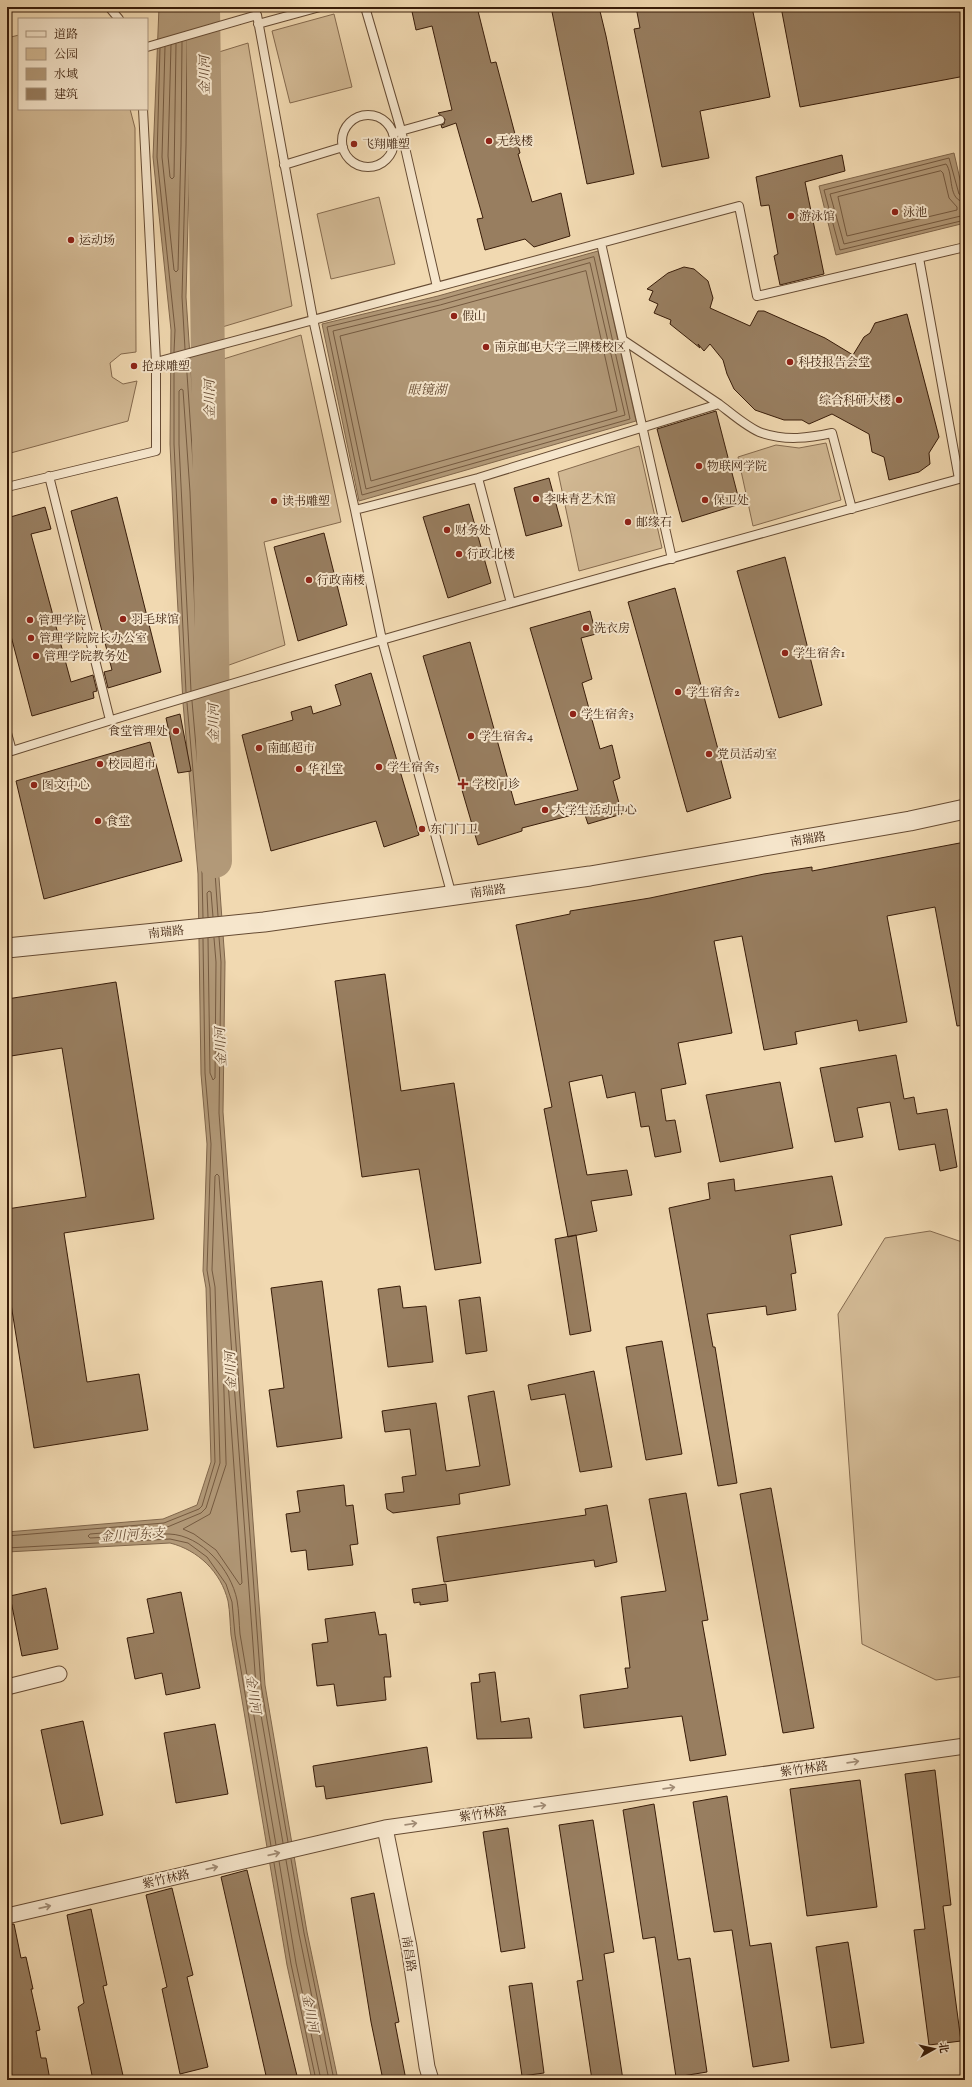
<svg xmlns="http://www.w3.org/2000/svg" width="972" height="2087" font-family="'Sorts Mill Goudy','Noto Serif SC',serif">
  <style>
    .green { fill: #d2b994; stroke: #856a4e }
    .water { fill: #b29978; stroke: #81674c }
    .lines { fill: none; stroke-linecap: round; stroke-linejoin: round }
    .shore { stroke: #755a40; stroke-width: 1 }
    .river { stroke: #b29978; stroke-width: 34 }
    .building { fill: #987e60; stroke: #381c09 }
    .service-casing { stroke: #664b33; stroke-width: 10 }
    .minor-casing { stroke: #664b33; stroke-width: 17 }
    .tertiary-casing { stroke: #664b33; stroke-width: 21 }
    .service { stroke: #f6e6cc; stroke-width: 8 }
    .minor { stroke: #f6e6cc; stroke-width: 15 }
    .tertiary { stroke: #f6e6cc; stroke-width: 19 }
    .oneway { stroke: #a08b74 }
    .poi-dot { fill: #8f2418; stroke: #f6e6cc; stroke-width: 1.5 }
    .labels { text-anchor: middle; stroke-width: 4; stroke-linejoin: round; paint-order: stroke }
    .poi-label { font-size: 12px; fill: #381c09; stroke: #f6e6cc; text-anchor: start }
    .street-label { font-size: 12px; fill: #381c09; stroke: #f6e6cc }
    .water-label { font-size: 13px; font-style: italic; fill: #634830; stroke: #f6e6cc }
  </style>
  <rect width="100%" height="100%" fill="#f1d9b1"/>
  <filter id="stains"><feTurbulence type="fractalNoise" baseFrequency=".005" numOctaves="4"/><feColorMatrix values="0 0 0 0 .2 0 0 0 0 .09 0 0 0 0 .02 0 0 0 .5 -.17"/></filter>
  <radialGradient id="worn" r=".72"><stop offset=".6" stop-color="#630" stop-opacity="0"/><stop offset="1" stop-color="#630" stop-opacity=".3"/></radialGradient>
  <path class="green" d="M334,14L352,87L290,103L272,31Z
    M19,35V109H130L135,128L136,352L121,354L110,363L112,377L123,384L137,381L128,421L7,454V38Z
    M248,43L292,306L199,334L206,56Z
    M379,197L395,264L331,279L317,214Z
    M301,335L341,522L264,542L285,645L218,669L204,365Z
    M826,443L841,500L753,526L738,457L776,445L799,448Z
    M639,446L662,548L579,571L558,472Z
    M930,1231L965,1243V1676L936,1680L862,1644L838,1314L885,1238Z"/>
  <path class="water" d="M159,7H191L190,145L186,297L199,491L211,765L225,962L223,1112L265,1685L307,1932L338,2080H312L287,1965L231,1635C230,1624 230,1612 228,1601C221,1572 198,1550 170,1543L7,1552V1532L163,1519L197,1505L211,1462L206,1288L203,1271L207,1144L201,1074L198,874L183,703L175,555L170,444L171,330L153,157Z
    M954,153L965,201V223L836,255L819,186Z
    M598,251L636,421L359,501L322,324L438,296Z"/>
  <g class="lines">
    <path class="shore" d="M171,45L168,156L170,177L172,179L174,177L176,44
      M165,47L162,157L174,270L176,272L178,270L181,145L182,42
      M160,48L157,157L175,330L174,352
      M941,171L943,173L949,198L957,207V210L847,236L838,197Z
      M965,197L959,194L949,158L824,190L840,250L965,220
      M965,202C947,201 954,174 946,164L830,194L844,244L965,215
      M594,257L630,419L362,495L327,327L439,300Z
      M590,263L625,415L366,489L333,331L440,305Z
      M586,271L617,411L371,481L340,336L442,310Z
      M185,349L182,297L186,145L187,41
      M186,359L195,492L203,687
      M174,362V444L186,692
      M191,691L179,444V391L181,389L183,390L190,492L198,689
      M203,698L218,916
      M192,701L200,792L202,793L204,791L198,699
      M187,703L202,873L203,918
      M208,917L207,893L209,891L211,892L213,917
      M219,937L221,962L219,1113L261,1685L288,1842
      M208,938L210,1073L213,1080L215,1078L216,962L214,938
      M224,1380L228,1381L242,1583L240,1585L216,1550L194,1534L183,1529L210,1514L226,1465Z
      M7,1536L164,1523L199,1509L202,1506L215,1462L210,1288L207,1270L211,1144L205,1073L203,939
      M7,1548L170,1539L188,1543L207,1557L226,1584L232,1602L235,1635L271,1846
      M276,1845L240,1634C239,1623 239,1611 237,1600C231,1570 202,1535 169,1534C143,1533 116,1537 90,1538L88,1536L90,1534L165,1528L201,1513L206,1508L220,1463L215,1287L212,1270L215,1176L217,1174L219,1176L256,1686L283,1843
      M291,1859L304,1933L334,2080
      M286,1860L299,1934L329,2080
      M279,1861L296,1963L321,2080
      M274,1863L291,1964L316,2080"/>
    <path class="river" d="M203,7L215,861"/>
  </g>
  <path class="building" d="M411,7H477L491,63L496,62L520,153L518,154L532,202L561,193L570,236L534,247L525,239L485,250L477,219L483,218L456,123L442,128L441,125L444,124L445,119L438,113L452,110L432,26L416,30Z
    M551,7H599L606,36L634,174L587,184Z
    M636,7H752L770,97L700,111L709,158L662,167L634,29L640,28Z
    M781,7H965V76L800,107Z
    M842,155L845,171L805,182L824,274L780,285L774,256L778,254L769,205L761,206L756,177Z
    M684,267L694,269L708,281L713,298L710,308L750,326L758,311H764L825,338L853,355L864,337L870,333L875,323L907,314L939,437L929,453L930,464L919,472L889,480L884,457L872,452L869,434L832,414L809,424L802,420H784L755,410L734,389L727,374L723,360L710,344L704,351L698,344L700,348L670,324L671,320L654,313L658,304L649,300L653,291L647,289L668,273Z
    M716,411L740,504L682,522L657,429Z
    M549,478L562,526L526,536L514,488Z
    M117,497L161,672L108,688L104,672L112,670L71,511Z
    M469,504L491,583L448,598L423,517Z
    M45,507L51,529L31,534L71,682L93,675L97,691L93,692L94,698L32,716L11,636L7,637V518Z
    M324,533L347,625L298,641L274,547Z
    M785,557L822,705L779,718L737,571Z
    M675,588L731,798L687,812L628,602Z
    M590,611L596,634L581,638L592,679L582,683L600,749L612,745L620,778L613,781L622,814L588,824L584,812L522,828V831L478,845L423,656L470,642L515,805L578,790L530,628Z
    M371,673L419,835L384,847L376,821L271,851L242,735L293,720L291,712L311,706L313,714L341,705L335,685Z
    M180,714L191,771L178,773L166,718Z
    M150,742L182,861L44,899L16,781Z
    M965,842V1025L957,1026L935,907L887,916L907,1022L859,1031L857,1020L795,1032L797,1044L764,1050L742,936L714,941L732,1033L678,1043L686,1084L661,1089L666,1121L675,1120L681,1152L655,1157L649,1126L641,1127L635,1092L607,1098L602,1075L569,1082L587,1175L627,1170L632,1195L591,1201L597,1231L568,1237L544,1109L552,1107L516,925L570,914V911L650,898L764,874L812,867V871Z
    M385,974L401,1091L454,1083L481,1263L435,1270L419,1169L362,1177L335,981Z
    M116,982L154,1219L64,1233L87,1382L139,1374L148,1430L34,1448L7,1279V1209L86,1197L62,1048L11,1056L7,1029V999Z
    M896,1055L904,1099L914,1097L917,1114L947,1109L957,1167L940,1171L935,1144L899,1150L890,1102L857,1108L863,1137L835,1142L820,1068Z
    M780,1082L793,1148L720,1162L706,1095Z
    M832,1176L842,1225L790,1235L796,1273L791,1274L796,1310L767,1315L766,1306L707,1314L713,1347H715L737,1483L718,1486L669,1208L710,1199L708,1183L734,1179L735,1191Z
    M576,1235L591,1331L570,1335L555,1239Z
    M322,1281L342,1438L277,1447L269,1390L284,1388L271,1288Z
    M400,1286L403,1308L426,1306L433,1362L388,1367L378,1289Z
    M480,1297L487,1351L466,1354L459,1300Z
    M662,1341L682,1454L646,1460L626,1347Z
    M594,1371L612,1467L580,1472L565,1394L531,1400L528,1385Z
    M494,1391L510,1485L459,1494L460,1504L393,1513L387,1509L385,1494L404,1492L402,1477L416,1475L410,1429L385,1432L382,1411L436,1403L446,1471L480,1466L468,1396Z
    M344,1485L346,1506L353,1505L358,1544L350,1545L353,1565L308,1570L306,1550L291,1552L286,1514L300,1512L297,1491Z
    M771,1488L814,1728L783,1733L740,1494Z
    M686,1493L708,1620L702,1621L726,1755L690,1761L682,1716L584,1728L580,1695L628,1688L625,1668H630L621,1597L666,1591L649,1499Z
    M607,1505L617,1562L595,1567L594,1560L444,1582L437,1537L586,1515L585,1509Z
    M446,1584L448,1601L420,1605V1602L414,1603L412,1589Z
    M46,1588L58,1649L22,1656L10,1596Z
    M181,1592L200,1688L166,1695L162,1673L135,1679L127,1638L154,1633L147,1599Z
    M375,1612L379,1635L386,1634L391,1677H384L386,1700L337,1706L334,1684L317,1686L312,1644L328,1642L325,1619Z
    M495,1672L501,1722L529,1718L532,1738L477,1739L471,1683L480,1682L479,1674Z
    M83,1721L103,1815L61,1824L41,1730Z
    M215,1724L228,1794L176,1803L164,1733Z
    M427,1747L432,1782L326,1799L324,1786L316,1787L313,1766Z
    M935,1770L951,1905L943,1906L961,2041L929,2045L914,1930L925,1929L905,1774Z
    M860,1780L877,1907L807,1916L790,1789Z
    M727,1796L750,1946L771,1943L789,2061L753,2067L732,1930L714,1932L693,1802Z
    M654,1804L678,1960L690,1958L707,2072L676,2077L655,1937L643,1939L623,1810Z
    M593,1820L614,1952L604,1954L623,2080H592L577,1981L583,1980L559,1825Z
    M508,1828L525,1948L501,1952L483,1832Z
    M247,1870L298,2080H267L221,1877Z
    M172,1888L193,1975L187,1977L208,2067L180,2074L162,1989L167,1987L146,1895Z
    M374,1893L399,2022L395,2023L406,2080H383L371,2022L351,1898Z
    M91,1909L107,1985L103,1986L124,2080H93L78,2007L84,2003L67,1915Z
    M14,1924L21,1958L26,1957L33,1989H31L40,2030L36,2031L41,2058H46L50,2080H13L7,2052V1925Z
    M848,1942L864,2043L831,2048L816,1947Z
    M532,1983L544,2073L522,2076L509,1986Z"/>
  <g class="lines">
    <g class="service-casing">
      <path id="service" d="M109,7L119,19
        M365,7L401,130L437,287
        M258,24L320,7
        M147,47L257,15L313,319L355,510
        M143,109L156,362
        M342 141a26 26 0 1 1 52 0a26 26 0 1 1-52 0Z
        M397,132L440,120
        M284,165L343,147
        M601,243L672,559
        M919,258L959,479
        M623,340L719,404
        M49,476L110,720
        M478,478L511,603
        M7,487L156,451V362L739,206L757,296L965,247
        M7,733L12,751C326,652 643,566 959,479L965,468
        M452,896L382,640L355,510L478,478L719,404C731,413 749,429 762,433C786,441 809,438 832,433L852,509"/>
    </g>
    <g class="minor-casing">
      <path id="minor" d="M7,1687L59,1674
        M385,1828L409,1947L427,2067L431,2080
        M7,1916L385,1828L965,1746"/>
    </g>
    <g class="tertiary-casing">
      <path id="tertiary" d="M7,948L264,922L590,876L910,821L965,809"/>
    </g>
    <use href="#service" class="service"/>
    <use href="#minor" class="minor"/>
    <use href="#tertiary" class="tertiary"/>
  </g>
  <defs><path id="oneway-shaft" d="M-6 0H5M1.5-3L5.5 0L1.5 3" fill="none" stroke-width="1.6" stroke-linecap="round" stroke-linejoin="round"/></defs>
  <g class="oneway">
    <use href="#oneway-shaft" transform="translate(853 1762) rotate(-8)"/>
    <use href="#oneway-shaft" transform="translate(669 1788) rotate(-8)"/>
    <use href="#oneway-shaft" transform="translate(540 1806) rotate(-8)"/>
    <use href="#oneway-shaft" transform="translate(411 1824) rotate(-8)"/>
    <use href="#oneway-shaft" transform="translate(274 1854) rotate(-13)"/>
    <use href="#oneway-shaft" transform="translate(212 1868) rotate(-13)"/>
    <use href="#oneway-shaft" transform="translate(45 1907) rotate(-13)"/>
  </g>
  <g class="poi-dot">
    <circle cx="489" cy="141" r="4"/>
    <circle cx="354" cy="144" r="4"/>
    <circle cx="895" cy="212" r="4"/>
    <circle cx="791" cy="216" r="4"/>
    <circle cx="71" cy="240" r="4"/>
    <circle cx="454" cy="316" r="4"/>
    <circle cx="486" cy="347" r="4"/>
    <circle cx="790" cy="362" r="4"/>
    <circle cx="134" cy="366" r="4"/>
    <circle cx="899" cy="400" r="4"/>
    <circle cx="699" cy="466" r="4"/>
    <circle cx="536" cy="499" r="4"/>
    <circle cx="705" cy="500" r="4"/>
    <circle cx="274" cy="501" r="4"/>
    <circle cx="628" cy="522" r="4"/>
    <circle cx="447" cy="530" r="4"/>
    <circle cx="459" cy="554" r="4"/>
    <circle cx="309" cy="580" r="4"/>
    <circle cx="123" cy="619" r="4"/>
    <circle cx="30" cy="620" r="4"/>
    <circle cx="586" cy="628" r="4"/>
    <circle cx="31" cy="638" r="4"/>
    <circle cx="785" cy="653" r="4"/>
    <circle cx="36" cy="656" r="4"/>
    <circle cx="678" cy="692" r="4"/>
    <circle cx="573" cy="714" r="4"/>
    <circle cx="176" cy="731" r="4"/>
    <circle cx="471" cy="736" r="4"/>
    <circle cx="259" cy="748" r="4"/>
    <circle cx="709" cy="754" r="4"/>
    <circle cx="100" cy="764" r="4"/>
    <circle cx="379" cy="767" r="4"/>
    <circle cx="299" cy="769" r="4"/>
    <path d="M461 778h4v4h4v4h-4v4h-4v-4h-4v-4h4z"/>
    <circle cx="34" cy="785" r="4"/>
    <circle cx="545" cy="810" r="4"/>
    <circle cx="98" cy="821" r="4"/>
    <circle cx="422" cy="829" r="4"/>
  </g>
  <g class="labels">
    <g class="poi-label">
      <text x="497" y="145">无线楼</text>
      <text x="362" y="148">飞翔雕塑</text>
      <text x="903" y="216">泳池</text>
      <text x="799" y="220">游泳馆</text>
      <text x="79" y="244">运动场</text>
      <text x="462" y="320">假山</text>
      <text x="494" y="351">南京邮电大学三牌楼校区</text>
      <text x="798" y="366">科技报告会堂</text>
      <text x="142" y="370">抢球雕塑</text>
      <text x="891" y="404" text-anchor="end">综合科研大楼</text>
      <text x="707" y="470">物联网学院</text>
      <text x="544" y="503">李味青艺术馆</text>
      <text x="713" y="504">保卫处</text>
      <text x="282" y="505">读书雕塑</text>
      <text x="636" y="526">邮缘石</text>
      <text x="455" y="534">财务处</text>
      <text x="467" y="558">行政北楼</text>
      <text x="317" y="584">行政南楼</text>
      <text x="131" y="623">羽毛球馆</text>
      <text x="38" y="624">管理学院</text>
      <text x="594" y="632">洗衣房</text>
      <text x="39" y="642">管理学院院长办公室</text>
      <text x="793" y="657">学生宿舍1</text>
      <text x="44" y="660">管理学院教务处</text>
      <text x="686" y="696">学生宿舍2</text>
      <text x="581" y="718">学生宿舍3</text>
      <text x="168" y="735" text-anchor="end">食堂管理处</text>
      <text x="479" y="740">学生宿舍4</text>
      <text x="267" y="752">南邮超市</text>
      <text x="717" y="758">党员活动室</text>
      <text x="108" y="768">校园超市</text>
      <text x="387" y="771">学生宿舍5</text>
      <text x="307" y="773">华礼堂</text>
      <text x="472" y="788">学校门诊</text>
      <text x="42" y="789">图文中心</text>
      <text x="553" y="814">大学生活动中心</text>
      <text x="106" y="825">食堂</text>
      <text x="430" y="833">东门门卫</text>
    </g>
    <g class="street-label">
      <text transform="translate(808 839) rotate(-10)" y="4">南瑞路</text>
      <text transform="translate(488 891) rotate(-8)" y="4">南瑞路</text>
      <text transform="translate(166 932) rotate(-6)" y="4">南瑞路</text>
      <text transform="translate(804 1769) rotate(-8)" y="4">紫竹林路</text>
      <text transform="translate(483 1814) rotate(-8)" y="4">紫竹林路</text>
      <text transform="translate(166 1879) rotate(-13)" y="4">紫竹林路</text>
      <text transform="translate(409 1954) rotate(81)" y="4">南昌路</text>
    </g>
    <g class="water-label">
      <text transform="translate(204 75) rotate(-91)" y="5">金川河</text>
      <text x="427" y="394">眼镜湖</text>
      <text transform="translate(209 399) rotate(-91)" y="5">金川河</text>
      <text transform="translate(213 723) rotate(-91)" y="5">金川河</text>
      <text transform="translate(220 1047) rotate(-92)" y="5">金川河</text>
      <text transform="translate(230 1371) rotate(-92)" y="5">金川河</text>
      <text transform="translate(132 1534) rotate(-4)" y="5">金川河东支</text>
      <text transform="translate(254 1694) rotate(81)" y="5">金川河</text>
      <text transform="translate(311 2013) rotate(79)" y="5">金川河</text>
    </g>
  </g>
  <rect width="972" height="2087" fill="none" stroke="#f1d9b1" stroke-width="24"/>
  <rect x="8" y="8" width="956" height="2071" fill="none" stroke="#381c09" stroke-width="2"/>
  <rect x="12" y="12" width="948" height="2063" fill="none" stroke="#381c09"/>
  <rect x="18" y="18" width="130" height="92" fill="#f6e6cc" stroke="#aa957e"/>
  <rect x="26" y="31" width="20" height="6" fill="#f6e6cc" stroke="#aa957e"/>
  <text x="54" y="38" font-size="12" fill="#381c09">道路</text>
  <rect x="26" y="48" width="20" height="12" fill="#d2b994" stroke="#aa957e"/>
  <text x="54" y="58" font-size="12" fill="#381c09">公园</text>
  <rect x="26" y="68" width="20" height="12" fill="#b29978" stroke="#aa957e"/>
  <text x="54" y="78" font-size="12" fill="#381c09">水域</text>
  <rect x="26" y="88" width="20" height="12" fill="#987e60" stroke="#aa957e"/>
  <text x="54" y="98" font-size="12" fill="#381c09">建筑</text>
  <g transform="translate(934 2049) rotate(82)" stroke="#f6e6cc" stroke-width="3" paint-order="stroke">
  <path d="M0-3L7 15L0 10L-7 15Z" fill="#381c09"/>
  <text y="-6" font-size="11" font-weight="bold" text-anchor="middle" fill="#381c09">北</text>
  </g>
  <rect width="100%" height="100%" filter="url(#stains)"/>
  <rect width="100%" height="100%" fill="url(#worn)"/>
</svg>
